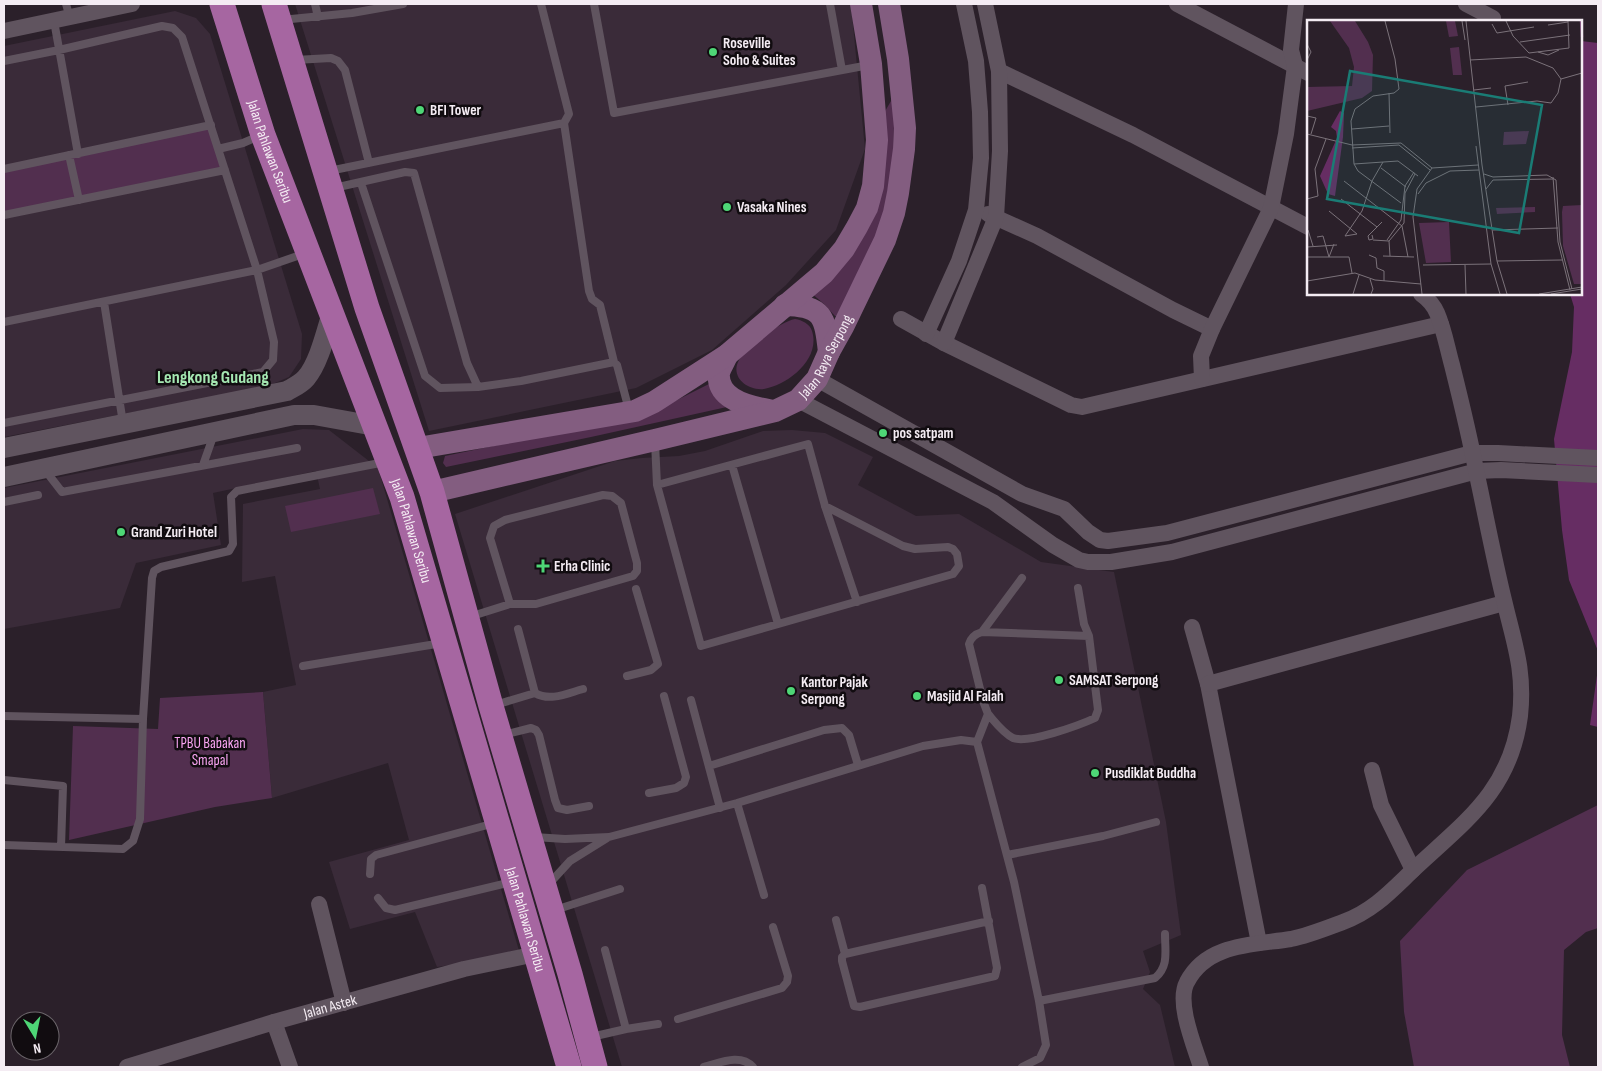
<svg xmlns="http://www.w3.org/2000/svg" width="1602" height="1071" font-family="'Sofia Sans Condensed',sans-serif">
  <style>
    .built { fill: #3a2b39 }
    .green { fill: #522f4f }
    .water { fill: #662d63 }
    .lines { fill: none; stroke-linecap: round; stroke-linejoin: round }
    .service { stroke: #60545f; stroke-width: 8 }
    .minor { stroke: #60545f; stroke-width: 16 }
    .tertiary { stroke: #60545f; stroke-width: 20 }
    .secondary { stroke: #835d80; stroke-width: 22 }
    .primary { stroke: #a666a1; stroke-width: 25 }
    .poi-dot { fill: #4ed676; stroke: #110c10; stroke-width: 2 }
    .labels { text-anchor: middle; stroke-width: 5; stroke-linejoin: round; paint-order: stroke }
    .poi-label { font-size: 15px; font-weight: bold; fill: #f4ecf3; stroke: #110c10; text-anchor: start }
    .street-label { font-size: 15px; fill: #f4ecf3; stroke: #110c10 }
    .park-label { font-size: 15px; fill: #faa5f3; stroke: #110c10 }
    .quarter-label { font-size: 18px; font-weight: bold; fill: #a5e8b2; stroke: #110c10 }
    .inset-river { fill: none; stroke: #662d63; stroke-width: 2.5 }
    .inset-road { fill: none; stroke: #7b727a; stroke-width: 1 }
    .view { fill: #1a7c75; fill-opacity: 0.15; stroke: #1a7c75; stroke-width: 2.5 }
    .inset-edge { fill: none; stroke: #f4ecf3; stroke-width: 2.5 }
  </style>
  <rect width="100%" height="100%" fill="#2b202a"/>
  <path class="built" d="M295,4H851L865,149L836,230L786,285L712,350L636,388L429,431Z
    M175,11L196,18L210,34L302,334L301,359L289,377L268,386L4,437V46Z
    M303,429L329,430L378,468L520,954L437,967L415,912L350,929L329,862L409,840L388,763L272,798L263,692L296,685L275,576L242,582L243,504L320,489L316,471L213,493L221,545L136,563L120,608L4,629V488Z
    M792,430L825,433L873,457L858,485L916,516L959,514L1041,562L1114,572L1166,822L1181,935L1143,951L1150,972L1143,989L1160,1005L1175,1067H622L455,514L615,461L642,458L679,456L705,451L763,431Z"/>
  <path class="green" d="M895,66L893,186L878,236L837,316H835L824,304L810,292L843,256L884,113L891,101Z
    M211,125L225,170L4,215V169Z
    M795,319C802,320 810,324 812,331C821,359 788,385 764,389C748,391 731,378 738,362C744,347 780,322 795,319Z
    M713,382L727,407L591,437L446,467L443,463L445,456L610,422L667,405Z
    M373,488L380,514L291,532L285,506Z
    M263,692L272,798L215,807L69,840L73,726L158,729L160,698Z
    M1598,805V928L1586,932L1564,950L1562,1035L1570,1067H1414L1404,1012L1400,941L1467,870Z"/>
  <path class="water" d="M1581,41L1598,43V651L1569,580L1562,530L1554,439L1572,352L1574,307L1570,294H1581Z
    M1598,668V727L1590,725Z"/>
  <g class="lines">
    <path class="service" d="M66,4L70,18
      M315,4L318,17
      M541,4L569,114L564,123L589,291L592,299L600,305L614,362
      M594,4L614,113L869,65
      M830,4L842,70
      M281,20L352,13L403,4
      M54,21L78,154
      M295,60L331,58L338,61L345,70L369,163
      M4,61L59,50L162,26L173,28L182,37L257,270L274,342L273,360L263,372L4,423
      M218,149L243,143L259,136
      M69,155L79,200
      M4,169L211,125
      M329,171L564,123
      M361,183L425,376L440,388L478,387
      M334,188L405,172L414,173L467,363L478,387L521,381L614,362L617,365L629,410
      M4,215L225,170
      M104,302L123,423
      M4,322L257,270L306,253
      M655,442L657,485L701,646L953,574L959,566L957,554L953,549L948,547L915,549L903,546L825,506
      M203,465L214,434
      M732,465L778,624
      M45,470L62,492L297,448
      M657,485L808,444L825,506L857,602
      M4,502L38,495
      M469,617L510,604H536L633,576L637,571V563L621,503L612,496L603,495L505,520L494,526L490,538L510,604
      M982,632L1022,578
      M303,666L442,643
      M627,676L651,670L658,664L636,589
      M535,693C550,702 568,693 583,689
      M691,700L720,808
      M495,705L535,693L518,629
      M988,714C995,722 1003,733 1013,738C1028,744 1080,725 1095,718L1098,710L1089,636
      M4,716L143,719
      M503,735L531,728L536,730L539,735L555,800L558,808L567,810L589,806
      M977,742L988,714L983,701L969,644C971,637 975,634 982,632L1089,636L1084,624L1078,588
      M709,766L824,730L842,728L849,735L858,765
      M4,780L63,786L61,847
      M649,793L676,788L684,783L686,777L664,696
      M737,803L764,895
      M534,837L565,839L609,837L737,803L923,746L961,740L977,742L1014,882L1039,1001L1046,1045L1040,1058L1022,1067
      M4,845L123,849L133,841L140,819L143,719L152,578L154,571L161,567L229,551L233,544L231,497L237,491L385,462
      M1007,855L1103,836L1156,822
      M370,874L371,859L376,855L495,823
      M548,885L570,861L607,838
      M982,888L997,968L995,976L860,1007L854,1006L842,961V957L845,954L989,921
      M378,898L386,908L395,910L512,882
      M555,910L620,889
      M836,920L845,954
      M605,950L626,1029
      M1039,1001L1155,978C1169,966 1165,952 1165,934
      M678,1019L782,988L787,982L788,976L773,927
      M591,1037L626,1029L658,1024
      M704,1067C720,1063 740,1053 753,1067"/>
    <g class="minor">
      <path d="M1177,4L1308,73"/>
      <path d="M1466,4L1493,18"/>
      <path d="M4,31L132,4"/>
      <path d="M999,71L1133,135L1308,227"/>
      <path d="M988,214L1037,236L1173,310L1212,329"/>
      <path d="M901,319L944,343L1071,405L1082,407L1441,324"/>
      <path d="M926,334L959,261L976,210L981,158L980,112L976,61L964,4"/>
      <path d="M944,343L996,217L1000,151L999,71L985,4"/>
      <path d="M817,379L1022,494L1064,509L1088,532L1100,540L1108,541L1167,533L1472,453H1498L1598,458"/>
      <path d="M1202,379L1201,356L1212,329L1271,208L1286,134L1295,66L1291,50L1296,4"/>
      <path d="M798,400L993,502L1053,545L1079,560L1088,562H1111L1172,552L1477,471L1501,470L1598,475"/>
      <path d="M1192,627L1208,684L1259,943"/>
      <path d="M1208,684L1504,603"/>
      <path d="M1372,770L1381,805L1413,870"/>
      <path d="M319,904L344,1003"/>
      <path d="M274,1022L290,1067"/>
      <path id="s1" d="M127,1067L274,1022L464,969L536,954"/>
      <path d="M1201,1067C1194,1045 1176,1002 1187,982C1207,943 1254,945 1291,939C1307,936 1327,928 1343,922C1373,911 1391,891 1413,870C1464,822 1510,792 1520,716C1525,670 1514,643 1504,600C1494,559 1486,517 1477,475C1470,438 1461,401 1452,365C1447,347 1444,329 1437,313C1434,306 1428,299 1421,294"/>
    </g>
    <path class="tertiary" d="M4,448L287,391C294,387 301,384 306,378C319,363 326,332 332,313
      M4,477L294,415H314L375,426"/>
    <g class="secondary">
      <path d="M785,305C823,306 825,316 829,352"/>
      <path d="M727,355C725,361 720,368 719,373C716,400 750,407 769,410"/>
      <path d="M418,448L635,411L654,402L727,355L824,273L844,249L857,227L867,208L873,186L877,140L871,64L861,4"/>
      <path id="s2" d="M432,492L655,440L775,411L798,400L817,379L829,352L843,327L885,240L894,213L898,193L904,149L905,128L898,59L889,4"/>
    </g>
    <g class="primary">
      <path id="s3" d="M222,4L263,135L402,497L569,1067"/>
      <path d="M274,4L367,308L432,492L491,706L570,974L595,1067"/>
    </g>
  </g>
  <g class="poi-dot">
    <circle cx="713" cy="52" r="5"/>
    <circle cx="420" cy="110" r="5"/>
    <circle cx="727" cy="207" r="5"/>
    <circle cx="883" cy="433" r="5"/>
    <circle cx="121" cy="532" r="5"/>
    <path d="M540.5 558.5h5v5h5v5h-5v5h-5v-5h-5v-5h5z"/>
    <circle cx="1059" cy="680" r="5"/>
    <circle cx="791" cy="691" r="5"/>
    <circle cx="917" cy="696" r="5"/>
    <circle cx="1095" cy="773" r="5"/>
  </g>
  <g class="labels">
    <g class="poi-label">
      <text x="723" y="48">Roseville<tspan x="723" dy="17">Soho &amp; Suites</tspan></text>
      <text x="430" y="115">BFI Tower</text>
      <text x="737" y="212">Vasaka Nines</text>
      <text x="893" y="438">pos satpam</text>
      <text x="131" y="537">Grand Zuri Hotel</text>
      <text x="554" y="571">Erha Clinic</text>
      <text x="1069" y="685">SAMSAT Serpong</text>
      <text x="801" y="687">Kantor Pajak<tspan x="801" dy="17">Serpong</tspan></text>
      <text x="927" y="701">Masjid Al Falah</text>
      <text x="1105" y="778">Pusdiklat Buddha</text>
    </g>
    <g class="street-label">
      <text dy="5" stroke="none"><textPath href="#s3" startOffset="155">Jalan Pahlawan Seribu</textPath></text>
      <text dy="5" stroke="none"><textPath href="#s2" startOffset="430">Jalan Raya Serpong</textPath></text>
      <text dy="5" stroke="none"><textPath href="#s3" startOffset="560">Jalan Pahlawan Seribu</textPath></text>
      <text dy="5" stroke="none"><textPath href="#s3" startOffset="965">Jalan Pahlawan Seribu</textPath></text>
      <text dy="5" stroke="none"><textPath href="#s1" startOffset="212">Jalan Astek</textPath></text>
    </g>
    <g class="park-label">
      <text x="210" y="748">TPBU Babakan<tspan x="210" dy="17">Smapal</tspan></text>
    </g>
    <g class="quarter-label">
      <text x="213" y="383">Lengkong Gudang</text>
    </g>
  </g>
  <g transform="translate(1307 20)">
    <rect width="275" height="275" fill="#2b202a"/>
    <path d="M23,1H48L61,22L66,35L65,71L55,78L0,91V67L45,66L47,47L42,28ZM139,1H148L151,16L142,17ZM152,27L155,55H146L143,28ZM222,111L219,124L196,125L197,112ZM275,185V264H267L256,226L255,192L256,186ZM228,187V192L190,194L189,188ZM142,202L144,242L119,243L112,203Z" fill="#522f4f"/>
    <path d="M33,91L37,93L36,117L28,176L21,174L13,156L30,118L29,111L24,107Z" fill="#662d63"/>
    <path class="inset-river" d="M274,1L275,17"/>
    <path class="inset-road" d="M78,1L88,39L92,69L87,73L66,76L48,89L44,101L47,144L51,151L94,183M155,1L158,20M159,1L175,145L190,241L200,274M199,1L206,16L222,33L262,28L261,1M185,4L190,13L227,7M241,5L261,2M213,22L263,15M0,24L4,32L0,40M231,32L241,35L252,30M163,40L219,37L246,48L254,59M167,70L184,68M82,73L83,113M201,85L198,66L221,62M169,87L230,81L244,83L251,73L254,59L275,53M0,96L9,98L4,114M45,109L82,106M0,114L45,125L94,123L125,148M169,126L184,244L193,274M45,128L92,125L123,150M47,144L91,141L111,156M74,148L99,167M177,154L186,157L240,155L249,160L253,222L265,269M246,157L251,222L263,270M37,161L95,206L101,237M179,169L186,160L246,159M111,174L119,163L143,151L172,150M0,179L11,176L8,149L19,119M34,179L70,207M22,191L50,214L38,216M1,210L6,226M186,210L251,208M65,215L66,219L62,220L61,216L75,202M38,216L55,191L65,161L76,142M10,217L16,216L22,237L27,224M66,220L82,221L83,236M80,220L94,200L98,166L107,152M82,221L97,203L98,173L108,154M0,227L30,225M62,235L69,238L70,248L77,251V261M76,236L107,237M0,237H42L45,253M190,241L255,240M116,245L184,244M158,245L159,274M63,259L66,269L64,274M0,261L48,253L68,260L114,264M46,274L52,255M115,274L106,197L110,169L125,148L171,145M232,274L275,267M244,274L275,269"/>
    <path class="view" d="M43,51L235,85L212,213L20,179Z"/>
    <rect width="275" height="275" class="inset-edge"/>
  </g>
  <rect width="1602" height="1071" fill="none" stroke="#f4ecf3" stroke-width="10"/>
  <g transform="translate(35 1036) rotate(170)"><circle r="24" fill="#110c10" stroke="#6c666b"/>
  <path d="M0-4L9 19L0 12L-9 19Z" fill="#4ed676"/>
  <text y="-8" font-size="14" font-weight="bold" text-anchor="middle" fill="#f4ecf3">N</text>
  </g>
</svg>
